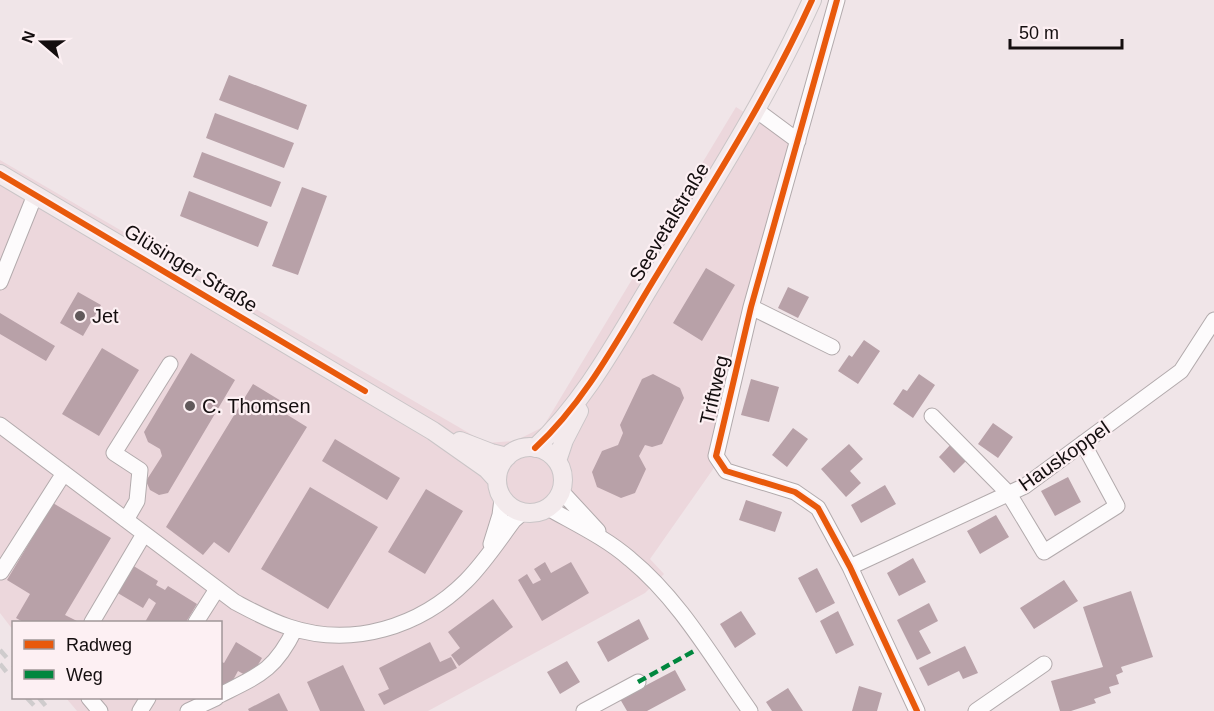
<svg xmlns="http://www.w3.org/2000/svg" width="1214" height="711" font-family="Helvetica,sans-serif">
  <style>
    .built { fill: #ecd7dc }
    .building { fill: #b8a1a8 }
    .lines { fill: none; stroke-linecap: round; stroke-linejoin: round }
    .minor-casing { stroke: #b2aaac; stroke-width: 17 }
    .major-casing { stroke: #cac5c7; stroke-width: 20 }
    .minor { stroke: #fdfbfc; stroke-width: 15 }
    .major { stroke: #f3eaec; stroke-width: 18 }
    .rail { stroke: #cfcccd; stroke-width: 4.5; stroke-dasharray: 10 10; stroke-linecap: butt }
    .quiet { stroke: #00873e; stroke-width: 4.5; stroke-dasharray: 9 4.5; stroke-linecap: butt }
    .cycleway-casing { stroke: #fdf0f3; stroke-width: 10 }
    .cycleway { stroke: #e8590c; stroke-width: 6 }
    .poi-dot { fill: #61595b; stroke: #fdf0f3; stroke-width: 2 }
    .labels { text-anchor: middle; stroke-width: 4.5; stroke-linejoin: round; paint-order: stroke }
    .street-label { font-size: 20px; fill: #140e0f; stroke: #fdf0f3 }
    .poi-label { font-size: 20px; fill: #140e0f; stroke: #fdf0f3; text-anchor: start }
  </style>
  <rect width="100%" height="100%" fill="#f0e5e8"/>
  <path class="built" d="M736,107L802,150L771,258L723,455L650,559L664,574L645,593L428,711H77L66,698H220V622H14L13,630L0,613V160L486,443L515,441L543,427Z"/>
  <path class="building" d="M229,75L307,105L298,130L219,100Z
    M215,113L294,143L284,168L206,138Z
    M202,152L281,182L271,207L193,177Z
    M302,187L327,196L298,275L272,266Z
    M189,191L268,222L258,247L180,216Z
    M706,268L735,285L702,341L673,323Z
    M788,287L809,297L798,318L778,308Z
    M78,292L101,305L83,336L60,323Z
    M0,313L55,346L46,361L0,334Z
    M864,340L880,351L858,384L838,371L849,355L852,357Z
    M102,348L139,370L99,436L62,414Z
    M191,353L235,380L168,493L159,495L150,490L146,481L162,456L160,449L148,442L144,432Z
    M653,374L680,388L684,398L662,444L652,447L645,445L639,456L646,469L635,493L621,498L597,487L592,472L602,451L618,445L623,433L620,425L642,379Z
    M919,374L935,385L913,418L893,404L903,389L907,391Z
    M751,379L779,387L769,422L741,415Z
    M253,384L291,407L286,414L307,427L229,553L214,542L203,555L166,527Z
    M993,423L1013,437L998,458L978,444Z
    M793,428L808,439L787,467L772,455Z
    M335,439L400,478L387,500L322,461Z
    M952,443L968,459L954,473L939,457Z
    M849,444L863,459L850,471L861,483L846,497L821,469Z
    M1068,477L1081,502L1055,516L1041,491Z
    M885,485L896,504L861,523L851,505Z
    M310,487L378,527L328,609L261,569Z
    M426,489L463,511L425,574L388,552Z
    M746,500L782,512L775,532L739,520Z
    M53,503L111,538L65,615L79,622H23L16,618L30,594L7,580Z
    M996,515L1009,537L980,554L967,531Z
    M913,558L926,582L899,596L887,573Z
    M545,562L551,573L571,562L589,593L542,621L518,580L527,574L533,584L541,580L534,569Z
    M132,565L158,581L156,585L165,590L168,586L197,604L186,622H145L156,603L149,598L143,608L116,592Z
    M817,568L835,603L816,613L798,578Z
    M1064,580L1078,601L1034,629L1020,608Z
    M1131,591L1153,657L1121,667L1123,672L1116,675L1119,684L1109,687L1111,693L1094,699L1096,703L1071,711H1060L1051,681L1103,667L1083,607Z
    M493,599L513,627L459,666L451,655L460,648L448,632Z
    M929,603L938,621L919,631L931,653L917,660L897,620Z
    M741,611L756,634L735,648L720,624Z
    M838,611L854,645L836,654L820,621Z
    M639,619L649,639L608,662L597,642Z
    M236,642L262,658L252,675L247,676L238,671L232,682L220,686V661L224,663Z
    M430,642L440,662L451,657L457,668L384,705L378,694L389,689L379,668Z
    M965,646L978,673L963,679L959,671L928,686L919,668Z
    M567,661L580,682L560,694L547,672Z
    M343,665L365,711H320L307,682Z
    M675,670L686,690L647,711H627L620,699Z
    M859,686L882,693L877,711H852Z
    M788,688L803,711H772L766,702Z
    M279,693L288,711H249L248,709Z"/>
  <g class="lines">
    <g class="minor-casing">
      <path id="minor" d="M837,0L751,307L716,456L726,471L795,492L818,508L850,567L917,711
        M756,110L798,141
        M0,282L35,195
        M751,307L832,347
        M932,416L1009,494L1044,552L1117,506L1083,443
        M0,425L235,602C252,611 270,621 289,627C352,648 420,627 466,581C484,563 499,540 514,520L522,513
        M561,491L598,531
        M548,508C576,524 606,538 630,559C680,600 713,659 750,711
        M126,520L137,501L140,470L114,453L170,364
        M491,544L500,515L502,499
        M850,567L1025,486L1181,371L1214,320
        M1,572L64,473
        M92,622L144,534
        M196,622L217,589
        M220,695C260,675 275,670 295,629
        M89,698L100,711
        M140,711L148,698
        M188,711L216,698
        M584,711L638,682
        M976,711L1044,664"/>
    </g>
    <g class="major-casing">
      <path id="major" d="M0,174L433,431L487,469L497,480
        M460,441L491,453L507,457
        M497 480a33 33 0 1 1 66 0a33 33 0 1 1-66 0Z
        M535,448C587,400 621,333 658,273C712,184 769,95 812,0
        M557,461L564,440L579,411"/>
    </g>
    <use href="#minor" class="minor"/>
    <use href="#major" class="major"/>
    <path class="rail" d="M0,650L14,666
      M0,664L14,681
      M27,698L39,711
      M39,698L50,711"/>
    <path class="quiet" d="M638,682L694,651"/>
    <g class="cycleway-casing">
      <path id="cycleway" d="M837,0L751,307L716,456L726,471L795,492L818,508L850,567L917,711
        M0,174L365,391
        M535,448C587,400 621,333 658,273C712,184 769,95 812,0"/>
    </g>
    <use href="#cycleway" class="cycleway"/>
  </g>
  <g class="poi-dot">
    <circle cx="80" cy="316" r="6"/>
    <circle cx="190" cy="406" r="6"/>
  </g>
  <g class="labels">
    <g class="street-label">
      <text transform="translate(669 222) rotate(-59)" y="7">Seevetalstraße</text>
      <text transform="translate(191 268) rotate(31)" y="7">Glüsinger Straße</text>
      <text transform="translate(714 390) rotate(-77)" y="7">Triftweg</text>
      <text transform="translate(1064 456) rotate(-35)" y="7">Hauskoppel</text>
    </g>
    <g class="poi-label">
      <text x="92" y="323">Jet</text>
      <text x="202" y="413">C. Thomsen</text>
    </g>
  </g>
  <rect x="12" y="621" width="210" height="78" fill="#fdf0f3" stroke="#a09698" stroke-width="1.5"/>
  <rect x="24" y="640" width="30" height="9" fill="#e8590c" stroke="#a09698" stroke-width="1.5"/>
  <text x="66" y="651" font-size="18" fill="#140e0f">Radweg</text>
  <rect x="24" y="670" width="30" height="9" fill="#00873e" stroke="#a09698" stroke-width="1.5"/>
  <text x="66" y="681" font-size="18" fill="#140e0f">Weg</text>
  <g transform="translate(42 42) rotate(290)" stroke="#fdf0f3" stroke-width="4.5" paint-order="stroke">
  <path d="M0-4.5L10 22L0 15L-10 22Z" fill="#140e0f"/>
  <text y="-9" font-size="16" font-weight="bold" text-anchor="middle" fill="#140e0f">N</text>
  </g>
  <path d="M1010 39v9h112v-9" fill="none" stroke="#140e0f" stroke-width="3"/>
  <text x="1019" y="39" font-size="18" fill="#140e0f" stroke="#fdf0f3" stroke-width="4.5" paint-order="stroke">50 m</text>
</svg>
